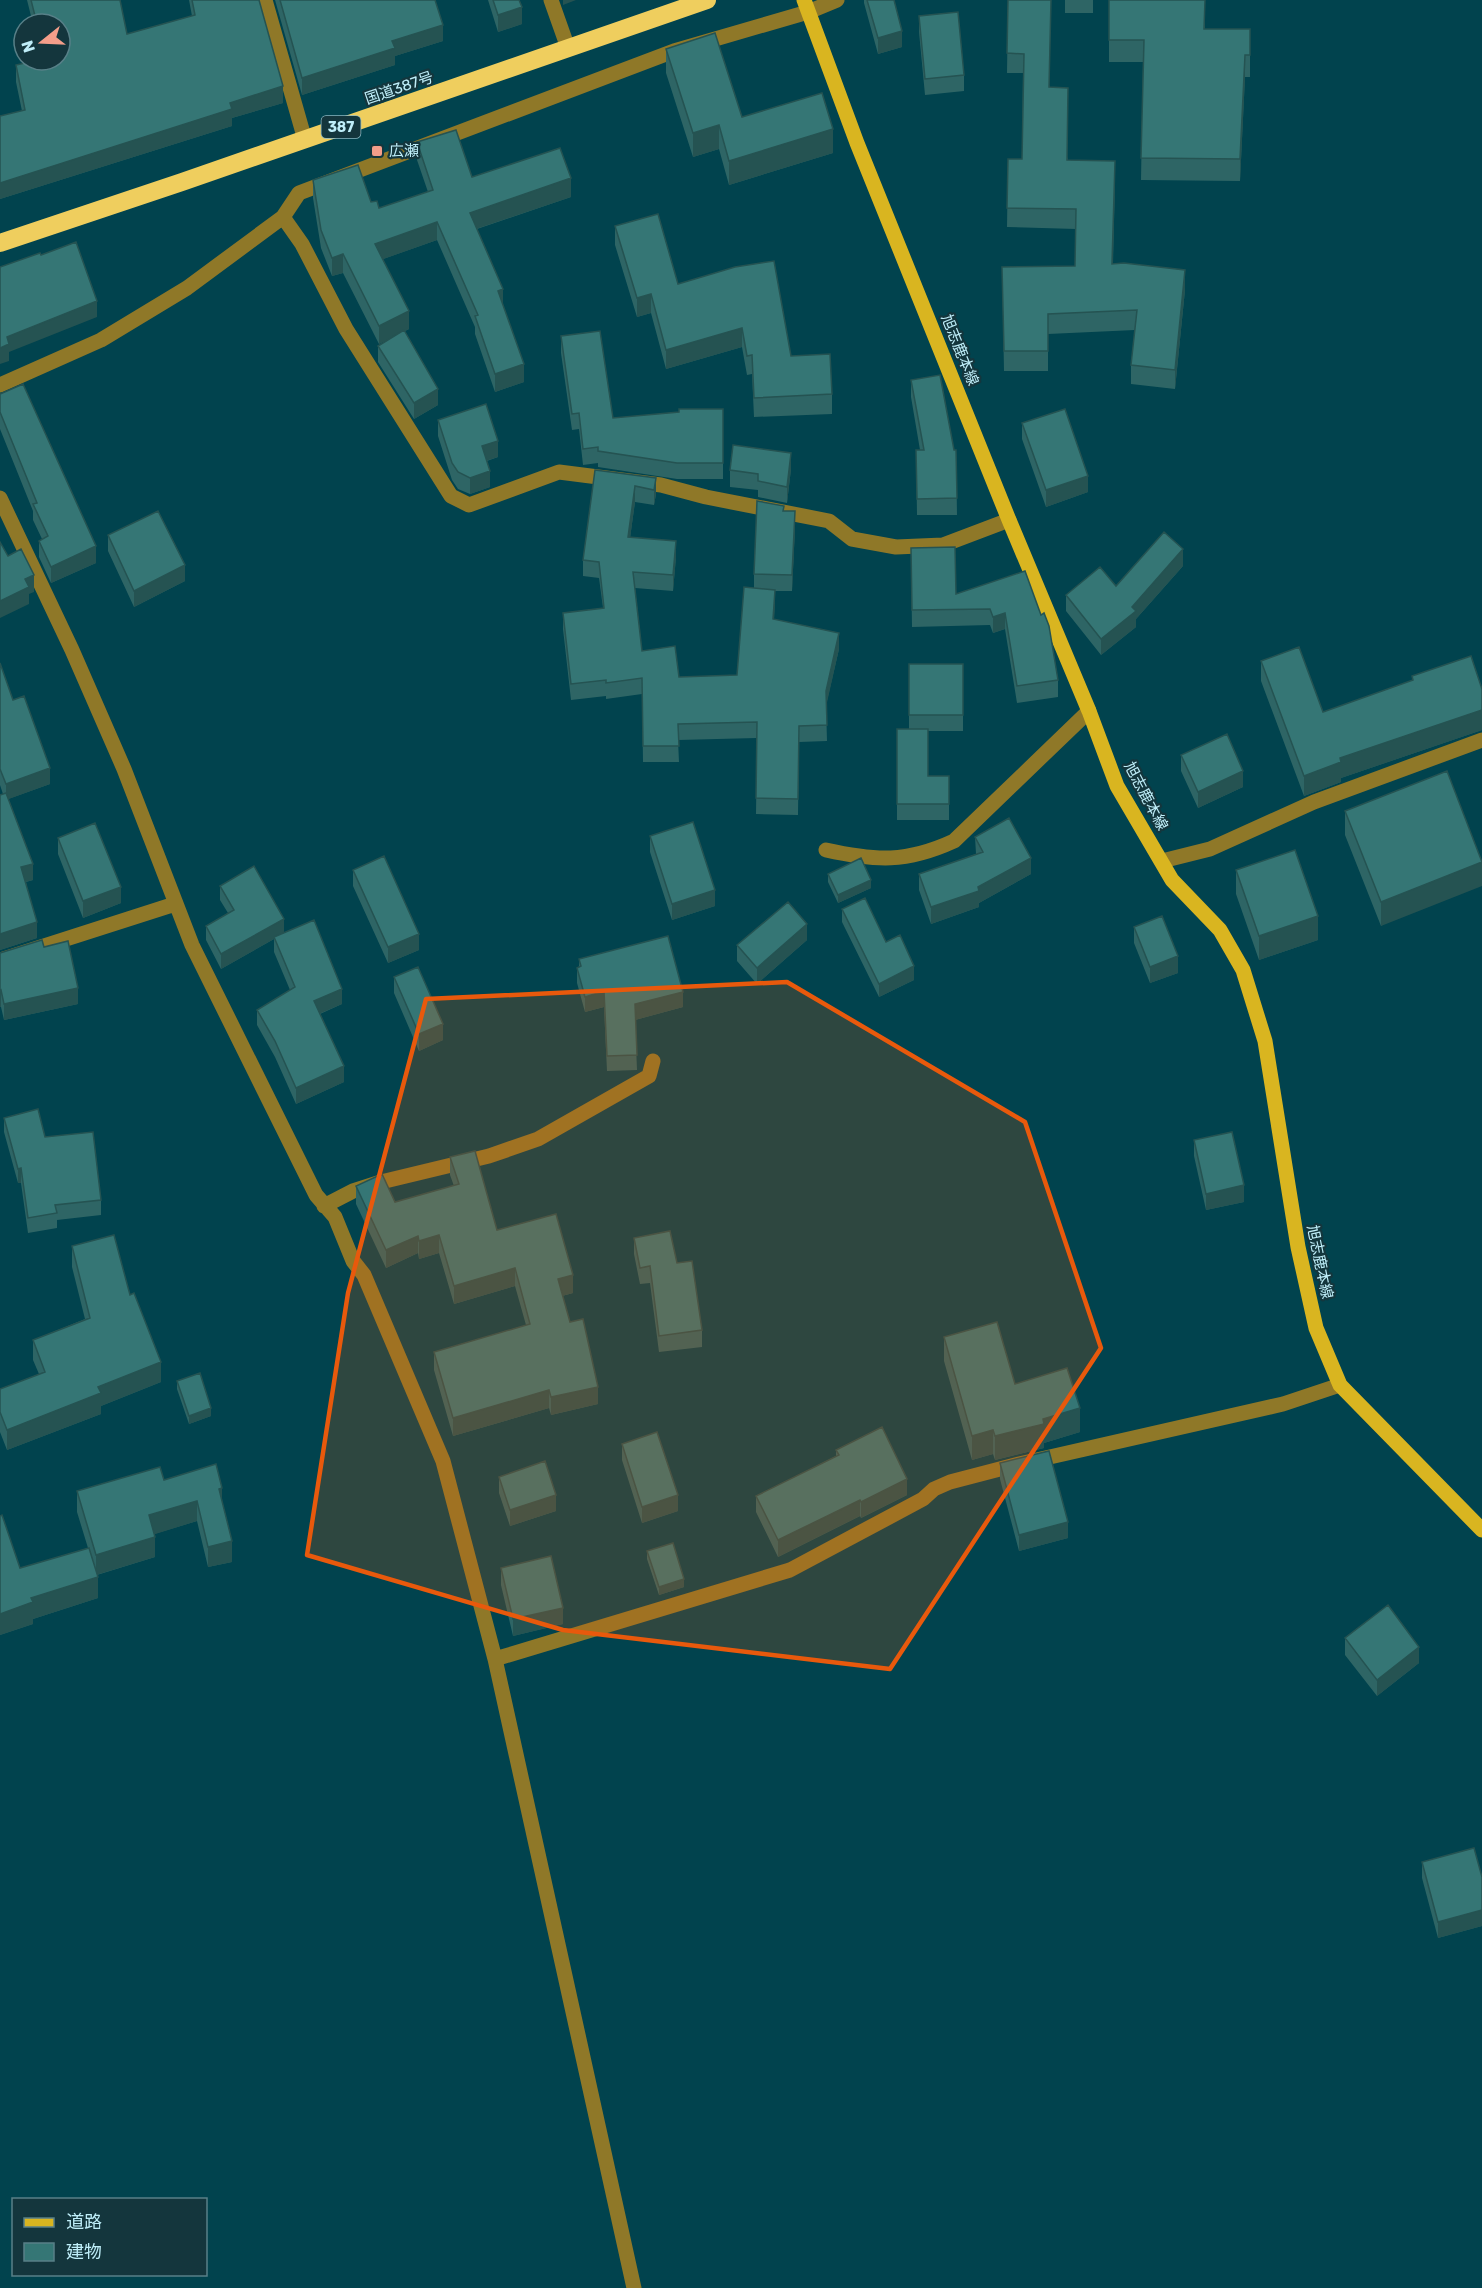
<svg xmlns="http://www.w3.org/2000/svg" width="1482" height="2288" font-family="Rubik,'Noto Sans JP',sans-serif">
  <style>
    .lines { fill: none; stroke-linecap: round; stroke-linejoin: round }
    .minor { stroke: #8f7828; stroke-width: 15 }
    .major { stroke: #d9b520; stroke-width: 15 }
    .highway { stroke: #efce5e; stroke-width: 18 }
    .wall { fill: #2e6565 }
    .shaded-wall { fill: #255352 }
    .building { fill: #357675; stroke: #255352; stroke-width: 1.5 }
    .marked { fill: #e8590c; fill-opacity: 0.2; stroke: #e8590c; stroke-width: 4.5; stroke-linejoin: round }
    .poi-dot { fill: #f49e8a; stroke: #14363d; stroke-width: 2 }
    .labels { text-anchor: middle; stroke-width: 4.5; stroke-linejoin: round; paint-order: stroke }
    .shield { fill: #14363d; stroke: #8cb7c1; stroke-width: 1.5 }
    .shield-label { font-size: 14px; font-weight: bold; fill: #bfeef9 }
    .street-label { font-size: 15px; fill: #bfeef9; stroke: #14363d }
    .poi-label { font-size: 15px; fill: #bfeef9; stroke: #14363d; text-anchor: start }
  </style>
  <rect width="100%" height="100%" fill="#01434e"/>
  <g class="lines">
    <path class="minor" d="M265,0L305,140
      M551,0L568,48
      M283,217L302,244L346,329L451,496L469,505L559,472L661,485L706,497L829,521L852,539L896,547L943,545L1009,520
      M0,385L101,340L187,288L283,217L299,193L674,51L808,12L837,0
      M0,498L72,650L124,769L192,945L316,1195L335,1217L353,1261L364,1275L443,1461L495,1659L790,1570L923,1499L934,1489L950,1482L1019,1464L1283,1404L1340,1385
      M826,850C876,861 906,863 954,841L1089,711
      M1162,861L1210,849L1314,802L1482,740
      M0,960L175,904
      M324,1206L353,1191L381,1182L489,1156L538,1139L649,1076L653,1061
      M495,1659L634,2288"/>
    <path class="major" d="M804,0L857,143L1009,520L1089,711L1117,786L1172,880L1220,930L1243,970L1265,1041L1298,1247L1316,1328L1340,1385L1482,1530"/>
    <path class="highway" d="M0,243L182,182L707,0"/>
  </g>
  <path class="wall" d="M27,0H120L127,34L192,16L189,0H259L283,103L232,118V126L0,199V116L22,111L16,82V65L60,60V24H33Z
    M275,0H435L443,41L395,56V65L302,95Z
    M488,0H519L522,24L498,32Z
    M864,0H894L902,47L878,54L864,3Z
    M1008,0L1050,87L1068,160L1115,181L1113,264L1185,290L1175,389L1131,384V365L1135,330L1048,334V371H1004L1002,267L1075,266L1076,229L1007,227L1008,159H1022L1023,73H1007Z
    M1065,0H1093V13H1065Z
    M1109,0H1205V29L1250,51V77H1245L1240,181L1141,180L1143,62H1109Z
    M919,16L964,75V91L925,95L919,32Z
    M666,49L742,117L833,153L729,185L719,149L693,157L666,73Z
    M417,142L472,177L571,197L477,229L503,306L524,382L495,392L475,334V327L437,240L383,259L409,329L405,331L438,405L414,419L378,362V346L389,339L379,344L343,273L332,276L321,248L313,198V180L371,202L379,208L428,192L417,160Z
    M615,226L678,284L791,356L832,394V414L754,417L752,374L747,375L742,347L666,369L651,313L637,317L615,245Z
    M561,336L613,418L723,409V479H677L598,467V463L583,465L579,429L572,430L561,353Z
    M911,380L954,450H956L957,515H917L916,450H920L911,397Z
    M0,394L96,563L51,583L39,557V541L42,539L33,520V511L0,429Z
    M438,420L498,457L487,461L490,487L470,494L458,489L452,480L438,436Z
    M1022,423L1088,492L1046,507L1022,439Z
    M791,469L787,503L758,497V490L730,487V470Z
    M595,470L656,478V494L654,505L635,502L630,538L676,557L673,591L635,588L642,651L679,677L737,675L754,588V574L784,511L795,528L792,591H775L774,619L839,649L826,705L827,741L799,742L798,815L756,814L757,738L678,740L679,762H643L642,694L606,699V696L571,700L563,629V613L603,608L599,578L583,576V560Z
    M108,535L185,581L134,607L108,551Z
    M911,565L956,594L1025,571L1058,680V697L1017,703L1005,629L993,633L990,625L912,627Z
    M1183,566L1136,619V627L1101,655L1066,611V595L1116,586Z
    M1261,661L1323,712L1412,681V676L1482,689V730L1341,778V782L1304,796L1261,681Z
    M0,663L13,700L50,784L8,799L33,880L26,882L37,938L0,950V795L3,794L0,785Z
    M909,664H963V731H928V776H949V820H897V729H909Z
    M1181,755L1243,787L1198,808L1181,771Z
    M1345,811L1482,860L1381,926L1345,835Z
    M650,836L715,906L672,920L650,852Z
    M975,837L1031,874L979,903V907L931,924L919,890V874L976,854Z
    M58,838L121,903L83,918L58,854Z
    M353,870L419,950L388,963L353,886Z
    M1236,870L1318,940L1259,960L1236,894Z
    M828,874L871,888L838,903L828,882Z
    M220,886L284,932L342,1004L320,1014L344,1082L296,1104L275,1057L257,1025V1010L290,990L274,952V939L221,969L206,940V926L228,913L220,900Z
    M842,909L886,942L914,980L879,997L842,922Z
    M1134,927L1178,973L1150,983L1134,943Z
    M807,940L757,984L737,961V945Z
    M44,947L78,1004L4,1020L1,1007L0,953Z
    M579,959L683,1007L635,1020L637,1070L607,1071L604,1007L585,1012L577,983V968L579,967Z
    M394,977L443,1040L419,1051L394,993Z
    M4,1118L45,1137L101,1200V1215L57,1220V1228L28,1233L21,1183H18L4,1132Z
    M1194,1140L1244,1202L1206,1210L1194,1156Z
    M450,1157L497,1230L573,1293L562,1296L570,1322L598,1404L551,1415L549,1408L453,1436L434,1370V1352L526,1325L515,1286L454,1304L439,1253L419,1259L418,1253L386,1268L356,1204V1186L395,1202L454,1186L450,1175Z
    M634,1238L677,1263L702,1330V1347L659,1352L650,1283L640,1284L634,1254Z
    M72,1246L130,1295L161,1382L101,1406V1414L7,1450L0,1432V1389L39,1374L33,1360V1340L85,1319L72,1267Z
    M944,1337L1015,1384L1080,1432L1044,1443V1448L995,1460L993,1454L972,1460L944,1361Z
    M177,1381L211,1416L189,1424L177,1389Z
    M622,1444L678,1511L642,1523L622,1460Z
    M836,1450L907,1495L861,1518L860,1516L778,1557L756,1512V1496L836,1456Z
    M1000,1463L1068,1538L1019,1551L1000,1479Z
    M499,1477L556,1511L510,1526L499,1493Z
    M164,1480L222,1503L232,1562L208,1567L197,1521L154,1534L155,1557L97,1575L98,1598L33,1619V1624L0,1635V1516L20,1568L88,1548L77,1512V1491Z
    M647,1551L684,1587L659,1595L647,1559Z
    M501,1568L563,1624L513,1636L501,1585Z
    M1345,1638L1419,1663L1377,1696L1345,1655Z
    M1422,1862L1482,1877V1926L1438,1938L1422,1878Z"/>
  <path class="shaded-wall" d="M563,0H576L563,5Z
    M522,7V24L498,32V15Z
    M443,25V41L395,56V65L302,95V78L392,41Z
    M902,31V47L878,54V38Z
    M1245,55V77L1240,181V159Z
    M283,86V103L232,118V126L0,199V183L230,103Z
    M719,125V149L693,157V133Z
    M833,129V153L729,185V161Z
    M1115,161V181L1112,283V264Z
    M571,178V197L470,231V213Z
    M437,222V240L375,262V244Z
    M343,254V273L332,276V258Z
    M1185,270V290L1175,389V370Z
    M503,289V307L498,291Z
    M651,294V313L637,317V298Z
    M97,301V317L9,352V361L0,364V348L7,337Z
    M409,311V329L379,344V326Z
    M742,328V347L666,369V350Z
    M524,364V382L495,392V374Z
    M438,389V405L414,419V403Z
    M498,441V457L482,462V446Z
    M791,453V469L787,503V487Z
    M490,471V487L470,494V478Z
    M1088,476V492L1046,507V490Z
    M656,478V494L654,505V490Z
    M635,486V502L628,553V537Z
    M795,511V528L792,591V575Z
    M676,541V557L673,591V575Z
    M96,546V563L51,583V567Z
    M1183,549V566L1136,619V627L1101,655V639L1132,607Z
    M185,565V581L134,607V591Z
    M34,575V592L29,594V604L0,618V601L25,579Z
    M775,590V606L773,635V619Z
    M1005,613V629L993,633V617Z
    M839,633V649L826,707V691Z
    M1482,710V730L1341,778V782L1304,796V776L1340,758Z
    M50,768V784L6,800V784Z
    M1243,771V787L1198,808V792Z
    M1031,858V874L979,903V907L931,924V907L978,887Z
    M1482,862V886L1381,926V902Z
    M33,864V880L21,883V867Z
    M871,880V888L838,903V895Z
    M121,887V903L83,918V901Z
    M715,890V906L672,920V904Z
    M1318,916V940L1259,960V936Z
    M284,919V933L274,937V939L221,969V954Z
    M37,922V938L0,950V934Z
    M807,924V940L757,984V968Z
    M419,934V950L388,963V947Z
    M1178,956V973L1150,983V967Z
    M914,966V980L879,997V984Z
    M78,988V1004L4,1020V1004Z
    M342,989V1004L314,1016V1001Z
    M1,990V1007H0V991Z
    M604,991V1007L585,1012V997Z
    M683,992V1007L635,1020V1004Z
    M443,1024V1040L419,1051V1034Z
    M344,1066V1082L296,1104V1088Z
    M21,1168V1183H18V1169Z
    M1244,1185V1202L1206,1210V1194Z
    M439,1235V1253L419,1259V1241Z
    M418,1236V1253L386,1268V1250Z
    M515,1268V1286L454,1304V1286Z
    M573,1275V1293L558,1297V1279Z
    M161,1362V1382L101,1406V1414L7,1450V1430L98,1387Z
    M598,1387V1404L551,1415V1397Z
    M549,1390V1408L453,1436V1418Z
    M211,1408V1416L189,1424V1416Z
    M1080,1408V1432L1044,1443V1448L995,1460V1436L1043,1419Z
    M993,1430V1454L972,1460V1436Z
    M907,1479V1495L861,1518V1502Z
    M222,1488V1508L219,1489Z
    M556,1495V1511L510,1526V1510Z
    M678,1495V1511L642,1523V1507Z
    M860,1500V1516L778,1557V1540Z
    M197,1501V1521L149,1536V1515Z
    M1068,1522V1538L1019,1551V1535Z
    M155,1537V1557L96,1575V1555Z
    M232,1541V1562L208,1567V1547Z
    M98,1577V1598L33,1619V1624L0,1635V1614L31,1598Z
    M684,1579V1587L659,1595V1587Z
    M563,1608V1624L513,1636V1619Z
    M1419,1647V1663L1377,1696V1680Z
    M1482,1910V1926L1438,1938V1922Z"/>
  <path class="building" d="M31,0H120L127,34L195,15L192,0H259L283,86L230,103L232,109L0,183V116L25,110L16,65L38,60H60V24H37Z
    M280,0H435L443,25L392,41L395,48L302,78Z
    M493,0H519L522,7L498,15Z
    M867,0H894L902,31L878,38Z
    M1008,0H1051L1049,87L1068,88L1067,160L1115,161L1112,264L1124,263L1185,270L1175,370L1131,365L1137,310L1048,314V351H1004L1002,267L1075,266L1076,209L1007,208L1008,159H1022L1024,54L1007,53Z
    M1109,0H1205L1204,29H1250V55H1245L1240,159L1141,158L1144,40H1109Z
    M958,12L964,75L925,79L919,16Z
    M715,33L742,117L822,93L833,129L729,161L719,125L693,133L666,49Z
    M456,130L472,177L560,148L571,178L470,213L503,289L498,291L524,364L495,374L475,316L478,315L437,222L375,244L409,311L379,326L343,254L332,258L321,230L313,180L358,165L371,202L377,201L379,208L433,190L417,142Z
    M658,214L678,284L735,267L774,261L791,356L830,354L832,394L754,398L752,355L747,356L742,328L666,350L651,294L637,298L615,226Z
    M76,242L97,301L7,337L9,344L0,348V267L40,253L41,255Z
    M404,330L438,389L414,403L378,346Z
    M600,331L613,418L679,412V409H723V463H677L598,451V447L583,449L579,413L572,414L561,336Z
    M940,375L954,450H956L957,498L917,499L916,450H924L911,380Z
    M23,384L96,546L51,567L39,541L48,536L33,504L37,503L0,412V394Z
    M486,404L498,441L482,446L490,471L470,478L458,472L452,463L438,420Z
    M1065,409L1088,476L1046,490L1022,423Z
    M733,445L791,453L787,487L758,481V474L730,470Z
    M595,470L656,478L654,490L635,486L628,537L676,541L673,575L633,572L642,651L675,646L679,677L737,675L744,587L775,590L773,619L839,633L826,691L827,725L799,726L798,799L756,798L757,722L678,724L679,746H643L642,678L606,683V680L571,684L563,613L604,608L599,562L583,560Z
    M757,501L784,506L783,511H795L792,575L754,574Z
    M158,511L185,565L134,591L108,535Z
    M1164,532L1183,549L1132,607L1136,611L1101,639L1066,595L1100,567L1116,586Z
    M0,542L8,556L21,549L34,575L25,579L29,587L0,601Z
    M955,547L956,594L1025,571L1041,615L1044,613L1049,626L1058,680L1017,686L1005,613L993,617L990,609L912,610L911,548Z
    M1299,647L1323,712L1413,680L1412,676L1471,656L1482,689V710L1340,758L1341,762L1304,776L1261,661Z
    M0,663L13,700L24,696L50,768L6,784L0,769Z
    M909,664H963V715H909Z
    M897,729H928V776H949V804H897Z
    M1227,734L1243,771L1198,792L1181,755Z
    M1447,771L1482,862L1381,902L1345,811Z
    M6,793L33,864L21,867L37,922L0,934V795Z
    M1009,818L1031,858L978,887L979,891L931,907L919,874L983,852L975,837Z
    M693,822L715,890L672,904L650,836Z
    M95,823L121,887L83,901L58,838Z
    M1295,850L1318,916L1259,936L1236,870Z
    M384,856L419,934L388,947L353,870Z
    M861,858L871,880L838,895L828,874Z
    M254,866L284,919L221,954L206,926L234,910L220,886Z
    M865,898L886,942L900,935L914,966L879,984L842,909Z
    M788,902L807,924L757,968L737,945Z
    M1162,916L1178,956L1150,967L1134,927Z
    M314,920L342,989L314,1001L344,1066L296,1088L275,1041L257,1010L295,987L274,937Z
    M668,936L683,992L635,1004L637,1055L607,1056L604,991L585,997L577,968L581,966L579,959Z
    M42,940L44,947L68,941L78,988L4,1004L1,990L0,991V953Z
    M418,967L443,1024L419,1034L394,977Z
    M38,1109L45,1137L93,1132L101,1200L55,1205L57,1213L28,1218L21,1168L18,1169L4,1118Z
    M1232,1132L1244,1185L1206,1194L1194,1140Z
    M475,1151L497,1230L556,1214L573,1275L558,1279L570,1322L583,1319L598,1387L551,1397L549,1390L453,1418L434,1352L530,1324L515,1268L454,1286L439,1235L419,1241L418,1236L386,1250L356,1186L382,1174L395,1202L459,1184L450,1157Z
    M670,1231L677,1263L692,1261L702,1330L659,1336L650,1266L640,1268L634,1238Z
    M114,1235L130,1295L134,1293L161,1362L98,1387L101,1393L7,1430L0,1412V1389L45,1372L33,1340L90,1318L72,1246Z
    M997,1322L1015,1384L1067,1368L1080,1408L1043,1419L1044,1424L995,1436L993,1430L972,1436L944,1337Z
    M200,1373L211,1408L189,1416L177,1381Z
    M882,1427L907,1479L861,1502L860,1500L778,1540L756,1496L839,1455L836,1450Z
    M657,1432L678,1495L642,1507L622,1444Z
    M1049,1451L1068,1522L1019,1535L1000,1463Z
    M545,1461L556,1495L510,1510L499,1477Z
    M216,1464L222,1488L219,1489L232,1541L208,1547L197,1501L149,1515L155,1537L96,1555L77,1491L160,1467L164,1480Z
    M2,1515L20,1568L89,1548L98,1577L31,1598L33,1602L0,1614V1516Z
    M673,1543L684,1579L659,1587L647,1551Z
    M551,1556L563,1608L513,1619L501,1568Z
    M1388,1605L1419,1647L1377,1680L1345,1638Z
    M1474,1848L1482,1877V1910L1438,1922L1422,1862Z"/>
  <path class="marked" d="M787,982L1025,1122L1101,1348L890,1669L563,1630L307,1555L348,1293L426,999Z"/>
  <rect class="poi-dot" x="371" y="145" width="12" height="12" rx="3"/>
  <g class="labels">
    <rect class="shield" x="321.5" y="116" width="39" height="22" rx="4.5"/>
    <g class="shield-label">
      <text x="341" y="132">387</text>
    </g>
    <g class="street-label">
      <text transform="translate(399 88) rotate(-19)" y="5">国道387号</text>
      <text transform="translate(960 350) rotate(68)" y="5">旭志鹿本線</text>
      <text transform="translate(1146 796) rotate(62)" y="5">旭志鹿本線</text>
      <text transform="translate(1320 1262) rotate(78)" y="5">旭志鹿本線</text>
    </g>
    <g class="poi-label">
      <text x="389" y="156">広瀬</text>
    </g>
  </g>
  <rect x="12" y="2198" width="195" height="78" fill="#14363d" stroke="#588088" stroke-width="1.5"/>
  <rect x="24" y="2218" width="30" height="9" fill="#d9b520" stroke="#588088" stroke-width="1.5"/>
  <text x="66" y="2228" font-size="18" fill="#bfeef9">道路</text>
  <rect x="24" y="2243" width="30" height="18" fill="#357675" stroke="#588088" stroke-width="1.5"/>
  <text x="66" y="2258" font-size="18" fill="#bfeef9">建物</text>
  <g transform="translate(42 42) rotate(252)"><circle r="28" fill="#14363d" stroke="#588088" stroke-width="1.5"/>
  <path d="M0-4.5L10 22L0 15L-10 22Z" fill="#f49e8a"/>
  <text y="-9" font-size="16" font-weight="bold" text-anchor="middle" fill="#bfeef9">N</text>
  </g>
</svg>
